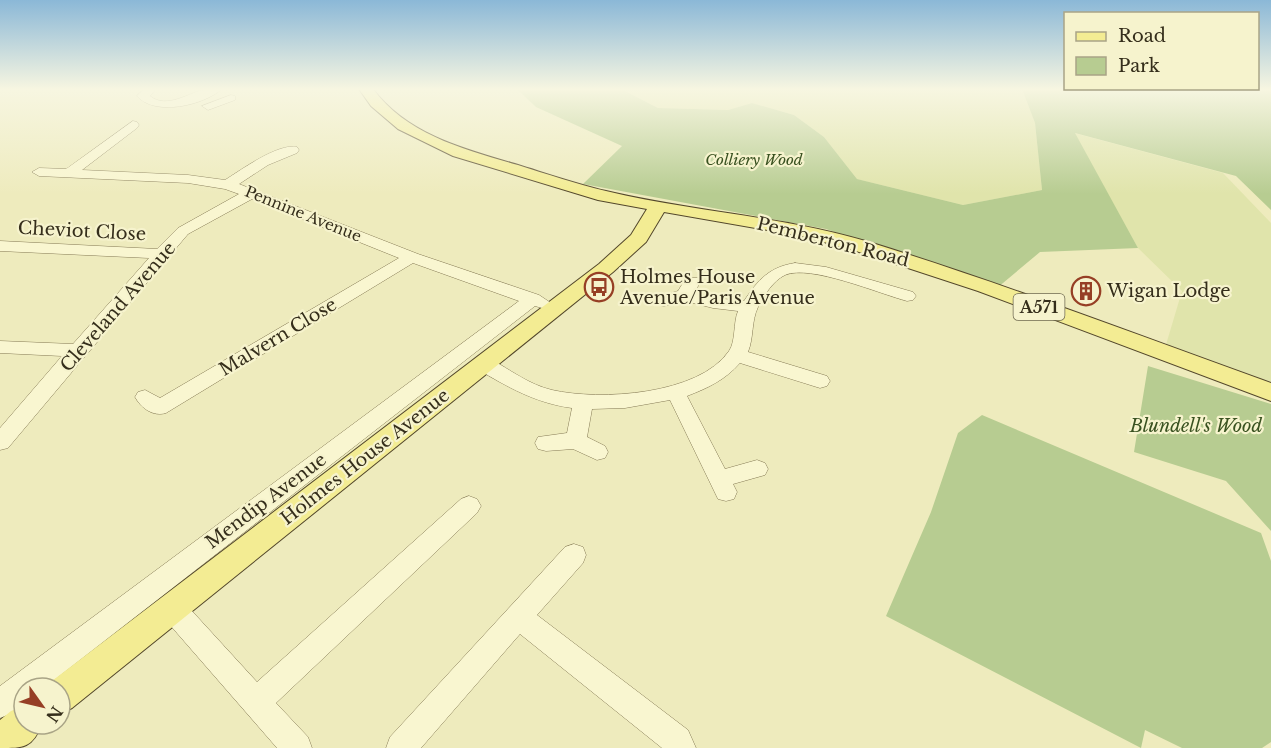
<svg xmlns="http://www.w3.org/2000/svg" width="1271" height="748" font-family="'Libre Baskerville',serif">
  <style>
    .farmland { fill: #e0e4ab }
    .green { fill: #b7cc91 }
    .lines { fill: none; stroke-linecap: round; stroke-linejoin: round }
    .minor-casing { stroke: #867b56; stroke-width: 1 }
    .major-casing { stroke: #53472b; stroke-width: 2 }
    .minor { fill: #f9f6d0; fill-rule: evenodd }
    .major { fill: #f3ec93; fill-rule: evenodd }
    .labels { text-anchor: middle; stroke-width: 4.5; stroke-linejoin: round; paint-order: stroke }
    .far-park-label { font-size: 15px; font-style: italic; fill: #3a5221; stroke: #f6f3cd }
    .far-street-label { font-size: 15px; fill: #352e1b; stroke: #f6f3cd }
    .shield { fill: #f6f3cd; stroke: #6f6950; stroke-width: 1.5 }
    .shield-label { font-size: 16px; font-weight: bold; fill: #352e1b }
    .street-label { font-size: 18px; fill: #352e1b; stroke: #f6f3cd }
    .poi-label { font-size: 18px; fill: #352e1b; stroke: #f6f3cd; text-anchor: start }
    .park-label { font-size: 18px; font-style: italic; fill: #3a5221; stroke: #f6f3cd }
  </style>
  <rect width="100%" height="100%" fill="#eeebbd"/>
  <path class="farmland" d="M621,89H1022L1035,123L1042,190L963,205L857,179L824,137L794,115L752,103L728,110L658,108Z
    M1074,133L1223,173L1271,223V391L1165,348L1182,291L1138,248Z"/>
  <path class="green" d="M517,89H621L658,108L728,110L752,103L794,115L824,137L857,179L963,205L1042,190L1035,123L1022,89H1271V210L1236,176L1075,133L1138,248L1040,252L997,288L826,229L583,184L622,146L536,107Z
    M1148,366L1271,404V531L1226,481L1134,452Z
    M982,415L1261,533L1271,561V742L1262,748H1182L1145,730L1141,748L886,616L931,512L958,433Z"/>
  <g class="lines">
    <g class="minor-casing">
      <path id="minor" d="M144,89H156L150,96C167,110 189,92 207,89C211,88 217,89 222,89C204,105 155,117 137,96Z
        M231,95L235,96V100L208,110L202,106Z
        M133,121L137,122L139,125L137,128L82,170L188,175L225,180C241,170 278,143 297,147L299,150L297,153L268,165L239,184L418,254L539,295L551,303L548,307L542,308L535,306L44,688H24V703L10,714L0,718V686L519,301L413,263L166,413C153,417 141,408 135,397L138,392L145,390L160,398L399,258L252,199L188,234L8,448L0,450V428L62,356L0,353V341L73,344L149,258L0,251V241L157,249L178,228L239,194L225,189L188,183L39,176L32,172L39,168L66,169Z
        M795,263L826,267L913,292L916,296L913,300L907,301C880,294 810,264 785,275C773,281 764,295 758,307C751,322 754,337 748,352L827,376L830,381L827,386L820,388L740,363C725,380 708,388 687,396L725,469L757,460L765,463L768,469L765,475L733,484L737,492L734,499L726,501L718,499L670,400L625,408L592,409L587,437L605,446L608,452L605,458L597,460L573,449L546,451L538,449L535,443L538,437L567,433L572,408C535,403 508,387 477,369L474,364L477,359L484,357L491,359C510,370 530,385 552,390C600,401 699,395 729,351C736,341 733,323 738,311L713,308L685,301L664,306L658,305L655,301L658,297L678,291L686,278H698L700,282L695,292L714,298L744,301C758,280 769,267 795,263Z
        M469,496L477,499L481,506L477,513L276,703L308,737L312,748H277L163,617L159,608L163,599L172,596L181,599L257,682L461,499Z
        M574,544L583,547L586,555L583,563L537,615L688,730L696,748H662L520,634L421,748H386L390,737L565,547Z"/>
    </g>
    <g class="major-casing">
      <path id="major" d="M359,89H373C407,135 466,150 518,165C547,174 576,184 606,191C693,212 783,216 869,242C1005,284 1137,335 1271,383V401L978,291L853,250L802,236L664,212L646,242L613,272L72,708L60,714V688H46L48,684L599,264L631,235L647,209L598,200L453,156L398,129L371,106Z
        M24,706V724H42C32,748 24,748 0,748V720L11,711Z"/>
    </g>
    <use href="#minor" class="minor"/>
    <use href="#major" class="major"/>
  </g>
  <linearGradient id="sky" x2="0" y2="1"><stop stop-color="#8bb8d7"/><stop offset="0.46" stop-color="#f7f6e1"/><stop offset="1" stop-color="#f7f6e1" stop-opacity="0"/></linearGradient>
  <rect width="1271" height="194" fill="url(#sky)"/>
  <defs>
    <g id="bus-ring" transform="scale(1.5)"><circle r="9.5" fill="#f6f3cd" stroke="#963f25" stroke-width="1.5"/><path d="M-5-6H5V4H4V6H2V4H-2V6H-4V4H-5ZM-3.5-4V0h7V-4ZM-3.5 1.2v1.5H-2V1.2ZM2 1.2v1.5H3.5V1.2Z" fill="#963f25"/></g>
    <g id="building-ring" transform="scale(1.5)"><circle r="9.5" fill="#f6f3cd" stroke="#963f25" stroke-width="1.5"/><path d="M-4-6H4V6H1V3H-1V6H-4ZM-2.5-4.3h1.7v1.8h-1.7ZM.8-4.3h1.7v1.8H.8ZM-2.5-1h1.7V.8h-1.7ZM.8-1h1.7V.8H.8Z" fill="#963f25"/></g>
  </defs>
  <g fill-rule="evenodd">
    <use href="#bus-ring" x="599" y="287"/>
    <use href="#building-ring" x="1086" y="291"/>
  </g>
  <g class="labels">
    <g class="far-park-label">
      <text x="754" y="165">Colliery Wood</text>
    </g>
    <g class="far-street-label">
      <text transform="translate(303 214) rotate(22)" y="5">Pennine Avenue</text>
    </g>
    <rect class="shield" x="1013.5" y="294" width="51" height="26" rx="4.5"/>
    <g class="shield-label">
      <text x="1039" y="313">A571</text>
    </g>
    <g class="street-label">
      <text transform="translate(82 231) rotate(3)" y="6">Cheviot Close</text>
      <text transform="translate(833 242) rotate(14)" y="6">Pemberton Road</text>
      <text transform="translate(118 307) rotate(-49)" y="6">Cleveland Avenue</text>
      <text transform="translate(278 337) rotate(-31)" y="6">Malvern Close</text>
      <text transform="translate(365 457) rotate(-38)" y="6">Holmes House Avenue</text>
      <text transform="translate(266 501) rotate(-37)" y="6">Mendip Avenue</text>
    </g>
    <g class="poi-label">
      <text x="620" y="283">Holmes House<tspan x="620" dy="21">Avenue/Paris Avenue</tspan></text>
      <text x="1107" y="297">Wigan Lodge</text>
    </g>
    <g class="park-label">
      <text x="1196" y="432">Blundell's Wood</text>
    </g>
  </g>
  <rect x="1064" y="12" width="195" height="78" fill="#f6f3cd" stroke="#a9a486" stroke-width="1.5"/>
  <rect x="1076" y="32" width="30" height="9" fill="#f3ec93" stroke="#a9a486" stroke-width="1.5"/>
  <text x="1118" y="42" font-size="18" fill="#352e1b">Road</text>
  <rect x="1076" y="57" width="30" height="18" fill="#b7cc91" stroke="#a9a486" stroke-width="1.5"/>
  <text x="1118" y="72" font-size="18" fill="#352e1b">Park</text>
  <g transform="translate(42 706) rotate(124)"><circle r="28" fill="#f6f3cd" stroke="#a9a486" stroke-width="1.5"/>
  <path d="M0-4.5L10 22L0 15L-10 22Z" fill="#963f25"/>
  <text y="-9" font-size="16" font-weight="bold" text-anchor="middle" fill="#352e1b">N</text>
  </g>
</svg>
